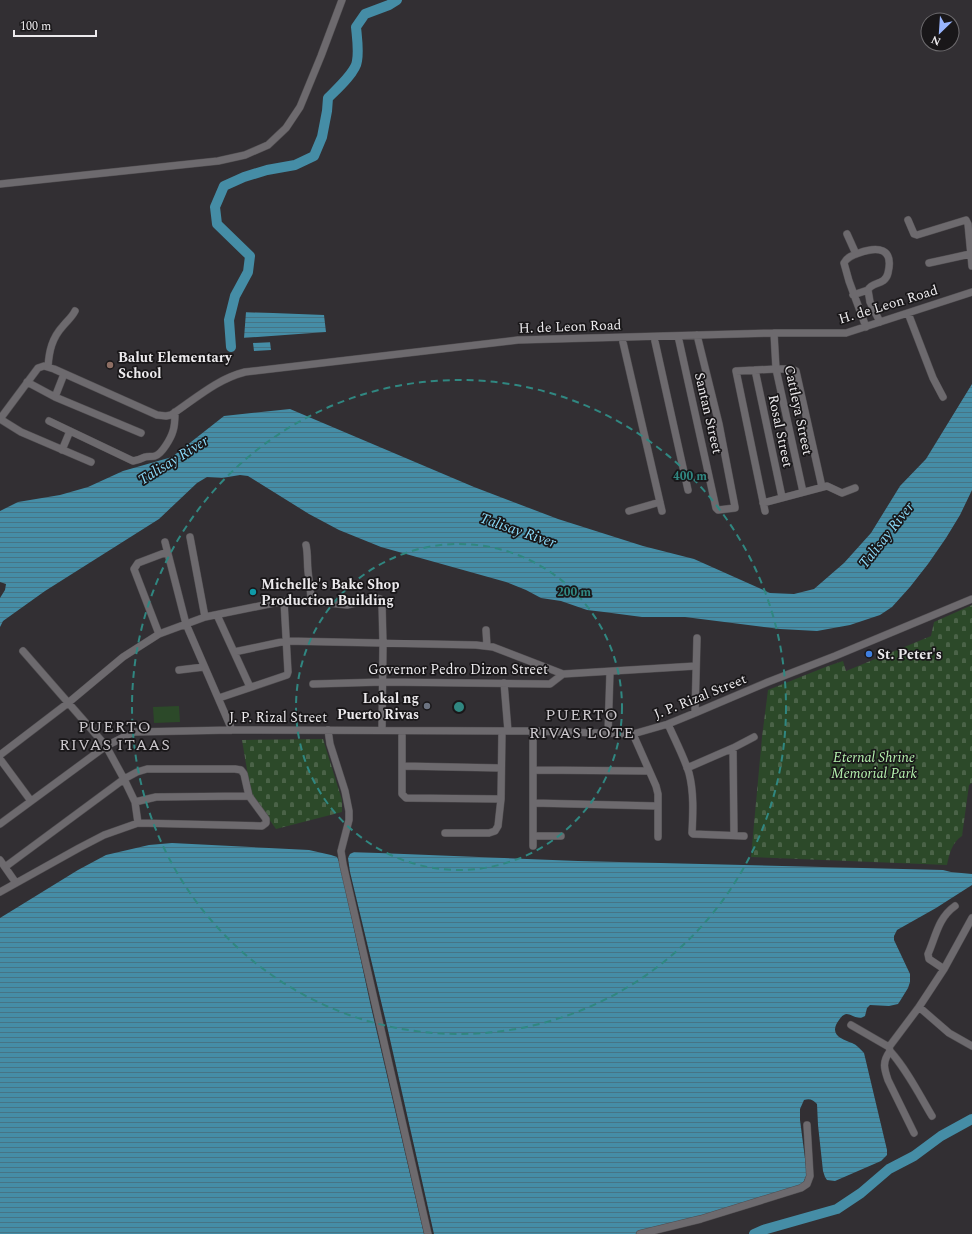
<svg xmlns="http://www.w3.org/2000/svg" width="972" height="1234" font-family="Spectral,serif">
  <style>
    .green { fill: #2c4929 }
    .cemetery { fill: url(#cemetery-stones) }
    .water { fill: url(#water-rules) }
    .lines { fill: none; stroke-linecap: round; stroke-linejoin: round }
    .river { stroke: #458da6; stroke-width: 10 }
    .minor-casing { stroke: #514e51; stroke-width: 8 }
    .minor { stroke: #6d6a6e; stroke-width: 7 }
    .ring { fill: none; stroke: #308781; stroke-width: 2; stroke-dasharray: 7 5 }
    .education-dot { fill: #8d6e63; stroke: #191719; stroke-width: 1.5 }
    .culture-dot { fill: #0f9aa8; stroke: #191719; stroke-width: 1.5 }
    .shop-dot { fill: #3f7fe0; stroke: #191719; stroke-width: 1.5 }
    .worship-dot { fill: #6b7280; stroke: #191719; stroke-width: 1.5 }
    .labels { text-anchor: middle; stroke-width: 3.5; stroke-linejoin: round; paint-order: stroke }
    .street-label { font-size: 14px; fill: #eceaed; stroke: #191719 }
    .poi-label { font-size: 14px; font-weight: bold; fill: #eceaed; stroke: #191719; text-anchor: start }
    .park-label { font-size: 14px; font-style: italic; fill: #b5f2ae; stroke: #191719 }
    .water-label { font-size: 15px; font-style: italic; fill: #89d8f6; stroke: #191719 }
    .quarter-label { font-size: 16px; letter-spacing: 1px; fill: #ccc8cd; stroke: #191719 }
    .centre { fill: #308781; stroke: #191719; stroke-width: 2 }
    .ring-label { font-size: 12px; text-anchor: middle; font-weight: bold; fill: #308781; stroke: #191719; stroke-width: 3.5; stroke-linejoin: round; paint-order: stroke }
  </style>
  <defs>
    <pattern id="cemetery-stones" width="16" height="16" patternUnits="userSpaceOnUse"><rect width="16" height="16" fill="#2c4929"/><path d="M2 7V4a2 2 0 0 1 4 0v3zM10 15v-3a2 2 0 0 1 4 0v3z" fill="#4b6348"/></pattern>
    <pattern id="water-rules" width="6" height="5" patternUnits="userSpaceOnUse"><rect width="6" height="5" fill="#458da6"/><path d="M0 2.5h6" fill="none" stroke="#467485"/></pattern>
  </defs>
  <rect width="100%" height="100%" fill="#322f33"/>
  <path class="green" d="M179,706L180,722L154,723L153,707Z"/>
  <path class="cemetery" d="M972,605V783L969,785L962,836C952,842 949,855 947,865L751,857L762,737L768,690L828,666L843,661L846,671L931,636L934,622Z
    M323,739L342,800V812L276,829L251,794L242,740Z"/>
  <path class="water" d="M246,312L324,315L326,332L244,338Z
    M270,342L271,350L254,351L253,343Z
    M972,384V490L960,515L946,538L928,564L910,587L892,607L880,615L850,625L817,631L780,629L685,617H642L604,612L587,610L561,601L541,598L526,590L506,582L381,547L339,530L309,514L248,476L240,475L222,478L207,477L197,483L159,519L45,591L3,621L0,627V598L5,590L6,584L0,582V511L18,502L60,495L88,487L123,471L172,457L224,416L290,409L474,487L558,519L643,546L694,559L770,593L794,594L814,589L844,563L871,533L900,486L926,459Z
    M172,843L309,850L331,855L337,857L340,864L371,1007L424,1234H0V918L78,870L106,855L149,845Z
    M354,852L578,861L943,870L951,872L972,874V885L936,908L897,930L894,936V940L910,974V982L908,988L900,1001L898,1004L889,1006L870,1005L867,1008L865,1016L861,1018C848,1017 847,1007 837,1023C830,1036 843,1039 852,1043C857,1045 860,1049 864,1053L887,1150V1155L881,1161L835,1181L827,1180L825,1177L823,1171L818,1125L817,1104C813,1100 810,1098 804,1100L800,1109V1120L807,1174L803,1183L800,1186L686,1221L635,1234H434L387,1026L350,872L348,858L350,854Z"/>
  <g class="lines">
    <path class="river" d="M231,347L229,320L235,296L248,272L250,256L217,224L215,207L224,186L244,177L267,170L295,165L314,156L322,137L327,111L328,98C336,90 356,72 357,61C359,50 357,38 356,27L365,14L389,5L397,0
      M754,1234L763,1230L837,1209L861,1193L889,1169L914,1156L941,1136L972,1119"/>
    <g class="minor-casing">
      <path id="minor" d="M0,184L218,161L245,155L268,145L286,128L300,107L321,56L342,0
        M908,220L914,234L917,235L966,220L968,224L972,266
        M847,234L856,254
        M929,263L970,254
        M853,295L868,290
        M908,313L933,378L943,397
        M866,327L849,281L844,263C847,257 853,255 859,253C878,246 894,248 888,273C885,286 872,281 868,290L870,302L880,322
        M774,333L776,369L803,492
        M678,336L716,508L718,510L735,508V507L719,424L697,335
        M654,337L688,490
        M622,338L662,511
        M48,367C49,351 52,338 63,326C68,320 72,317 75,311
        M755,370L782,497
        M27,382L55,397L141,433
        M55,397L64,374
        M0,419L38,368L44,366L54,369L157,415L166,416L171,415C195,399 217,379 245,372L518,340L774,333H846L972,292
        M0,419L21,432L91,462
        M49,421L133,461C138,460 141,459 145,457C148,456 152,457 155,456C162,454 171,438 173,431C175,425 175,419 175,412
        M62,450L70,431
        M763,503L827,486L842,493L855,488
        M629,511L660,502
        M765,511L736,371L776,369H791L796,371L822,487
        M190,537L205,617
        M165,542L186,624L232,730
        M306,545C308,554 307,562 308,571C309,581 311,591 311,601
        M217,615L250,687
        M486,630L487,646
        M159,634L134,569L138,563L167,552
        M234,652L286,641L476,645L493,647L563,674
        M179,670L204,667
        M504,683L508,731
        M313,684L383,682L550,684L563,674L696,666
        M219,698L287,675L288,672L284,601
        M695,713L697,638
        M668,724C675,740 684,757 689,773C694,792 693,813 692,833L693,834L744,836
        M328,730L330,744L345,791L349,811V820L341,851L343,864L428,1234
        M402,731V794L406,798L501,799
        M608,733L610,672
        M633,734L656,786L658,794V837
        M733,748L734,835
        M0,755L68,703L123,657L159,634L205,617L284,601H311L347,605L376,598L380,599L382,604L383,644L382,730
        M0,759L31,801
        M402,766L501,768
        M687,768L733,748L754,737
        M533,770L649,771
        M135,802L156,797L249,796
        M533,803L657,806
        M0,824L106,746L134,732L232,730L533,731L633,734L668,724L695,713L768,682L835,656L972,599
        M445,833H489L495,831L498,826L501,799L502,731
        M533,836H561
        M533,846V731
        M0,860L16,883
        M5,867L124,779L106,746L23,651
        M0,892L79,848L104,835L138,823L262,826L266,823V819L249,796L244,774L241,770L235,769H147L137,772L124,779L135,802L138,823
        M944,969L929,959L928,954C936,936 938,918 955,906
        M919,1007L949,1033L972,1046
        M851,1025L889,1047
        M890,1051C907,1070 919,1094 932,1116
        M914,1133L888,1080C884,1068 882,1062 890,1051L889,1047L919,1007L944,969L972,918
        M640,1234L701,1219L801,1188L807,1184L810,1176L807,1125"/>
    </g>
    <use href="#minor" class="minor"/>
  </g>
  <g class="ring">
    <circle cx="459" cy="707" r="163"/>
    <circle cx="459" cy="707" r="327"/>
  </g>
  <circle class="education-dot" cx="110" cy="365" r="4"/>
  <circle class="culture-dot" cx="253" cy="592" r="4"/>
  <circle class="shop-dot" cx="869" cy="654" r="4"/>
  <circle class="worship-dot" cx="427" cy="706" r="4"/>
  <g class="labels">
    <g class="street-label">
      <text transform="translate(888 304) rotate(-17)" y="5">H. de Leon Road</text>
      <text transform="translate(570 326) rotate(-2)" y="5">H. de Leon Road</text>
      <text transform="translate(799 410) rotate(78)" y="5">Cattleya Street</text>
      <text transform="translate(709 413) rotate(77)" y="5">Santan Street</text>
      <text transform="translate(781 431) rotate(78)" y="5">Rosal Street</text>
      <text x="458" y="674">Governor Pedro Dizon Street</text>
      <text transform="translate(700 696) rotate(-22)" y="5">J. P. Rizal Street</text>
      <text x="278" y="722">J. P. Rizal Street</text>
    </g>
    <g class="poi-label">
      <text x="118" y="362">Balut Elementary<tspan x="118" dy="16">School</tspan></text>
      <text x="261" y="589">Michelle's Bake Shop<tspan x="261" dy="16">Production Building</tspan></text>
      <text x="877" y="659">St. Peter's</text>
      <text x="419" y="703" text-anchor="end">Lokal ng<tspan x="419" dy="16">Puerto Rivas</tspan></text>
    </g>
    <g class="park-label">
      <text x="874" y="762">Eternal Shrine<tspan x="874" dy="16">Memorial Park</tspan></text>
    </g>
    <g class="water-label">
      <text transform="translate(173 460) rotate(-32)" y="5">Talisay River</text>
      <text transform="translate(518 530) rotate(19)" y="5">Talisay River</text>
      <text transform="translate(886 535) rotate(-52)" y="5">Talisay River</text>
    </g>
    <g class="quarter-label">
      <text x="582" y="720">PUERTO<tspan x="582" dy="18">RIVAS LOTE</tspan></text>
      <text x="115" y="732">PUERTO<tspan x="115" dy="18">RIVAS ITAAS</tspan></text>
    </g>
  </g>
  <circle cx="459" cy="707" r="6" class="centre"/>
  <g class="ring-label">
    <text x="690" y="480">400 m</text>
    <text x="574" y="596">200 m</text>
  </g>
  <g transform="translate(940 32) rotate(205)"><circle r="19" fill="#191719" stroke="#6d6b6e"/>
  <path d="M0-3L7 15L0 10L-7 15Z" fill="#99b5fd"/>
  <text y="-6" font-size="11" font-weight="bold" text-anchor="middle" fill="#eceaed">N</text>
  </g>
  <path d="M14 30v6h82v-6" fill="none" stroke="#eceaed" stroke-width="2"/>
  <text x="20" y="30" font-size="12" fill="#eceaed" stroke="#191719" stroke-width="3" paint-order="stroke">100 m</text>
</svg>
